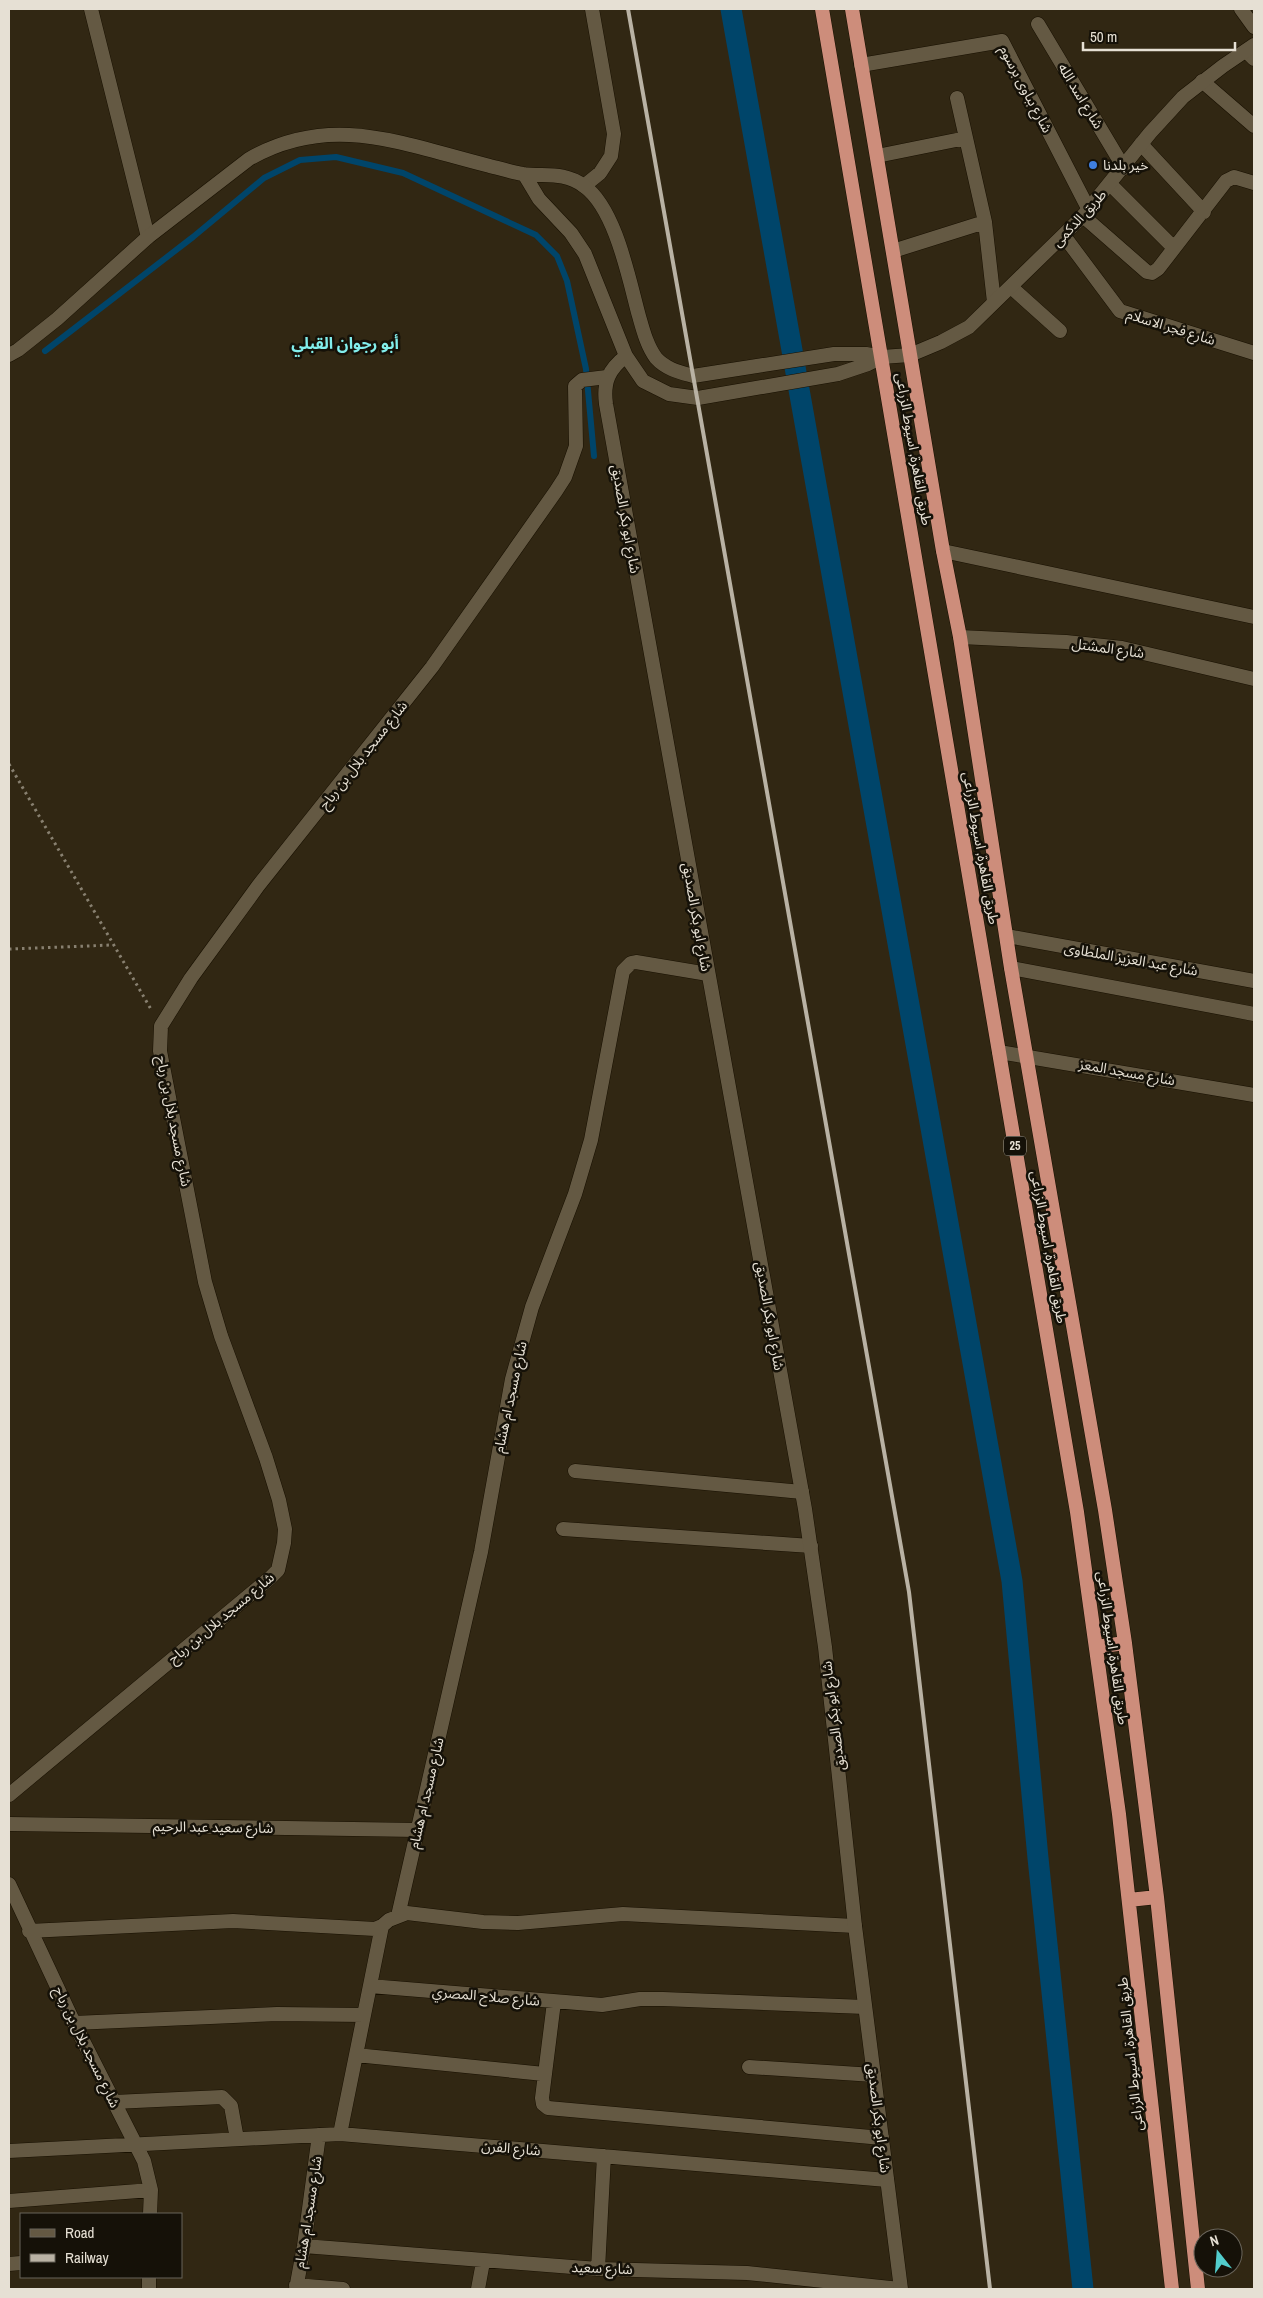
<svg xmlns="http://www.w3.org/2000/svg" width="1263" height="2298" font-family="'Archivo Narrow','Noto Sans Arabic',sans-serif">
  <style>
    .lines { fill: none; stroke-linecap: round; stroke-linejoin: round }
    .stream { stroke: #00456a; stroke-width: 6 }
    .canal { stroke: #00456a; stroke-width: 21 }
    .minor-casing { stroke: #181000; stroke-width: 15 }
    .tertiary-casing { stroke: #181000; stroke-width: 15 }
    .trunk-casing { stroke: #181000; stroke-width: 15 }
    .path { stroke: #888070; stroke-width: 3; stroke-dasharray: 2.5 4; stroke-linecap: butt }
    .minor { stroke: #645943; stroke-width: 14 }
    .tertiary { stroke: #645943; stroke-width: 14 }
    .trunk { stroke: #cd8d7b; stroke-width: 14 }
    .rail { stroke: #b9b2a4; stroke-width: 4 }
    .shop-dot { fill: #3f7fe0; stroke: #151108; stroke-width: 2 }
    .labels { text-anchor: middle; stroke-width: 5; stroke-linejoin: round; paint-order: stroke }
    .shield { fill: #151108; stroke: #a7a297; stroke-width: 1 }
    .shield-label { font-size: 12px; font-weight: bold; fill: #e6e0d4 }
    .street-label { font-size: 14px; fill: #e6e0d4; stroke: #151108 }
    .poi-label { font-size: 14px; fill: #e6e0d4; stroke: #151108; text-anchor: start }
    .quarter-label { font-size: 16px; font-weight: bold; fill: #82eeec; stroke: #151108 }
  </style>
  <rect width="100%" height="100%" fill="#312713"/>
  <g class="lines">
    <path class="stream" d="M45,351L193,237L264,178L300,160L336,157L403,173L536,235L557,256L567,281L586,369L594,456"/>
    <path class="canal" d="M731,9L1012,1581L1038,1858L1083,2289"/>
    <g class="minor-casing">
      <path id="minor" d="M91,9L148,237
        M1241,9L1254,27
        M1038,24L1124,168
        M1246,51L1254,59
        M861,65L1002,41L1089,210
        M1202,81L1254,126
        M957,98L985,222L994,302
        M1141,144L1204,212
        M877,156L966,138
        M1110,184L1174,248
        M584,186L600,173L611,156L614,134L592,9
        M1083,216L1147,272L1152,273L1158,269L1226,181L1234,177L1254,183
        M1064,236L1120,311L1254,353
        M893,251L985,222
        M1011,287L1060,331
        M943,551L1254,617
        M960,637L1066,642L1122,648L1254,679
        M1007,936L1254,981
        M1011,968L1254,1014
        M999,1052L1254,1095
        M575,1471L802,1492
        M563,1529L811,1546
        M9,1795L270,1578L278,1570L284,1543L285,1529L279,1500L266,1458L221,1336L205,1282L160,1051L161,1026L191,978L258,886L432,667L556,491L565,477L576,446L575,386L582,380L607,377
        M9,1824L418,1830
        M9,1884L74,2023L144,2161L151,2190L150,2214
        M398,1916L481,1552L512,1379L532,1307L575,1194L591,1140L623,971L631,963L636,962L708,974
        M29,1931L233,1921L375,1929L382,1926L389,1920L407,1913L483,1922L518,1923L623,1914L855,1926
        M370,1986L602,2005L640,1999H663L865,2007
        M554,2002L542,2098L543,2104L548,2108L882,2138
        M74,2023L277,2014L364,2015
        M356,2055L544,2074
        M749,2067L874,2075
        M114,2102L222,2097L231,2106L237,2139
        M340,2134L382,1926
        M9,2151L340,2134L887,2180
        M9,2201L151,2190
        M304,2246L598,2269L747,2273L900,2289
        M9,2264L21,2263
        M598,2269L604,2156
        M296,2285L343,2289
        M149,2289V2277
        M296,2289L304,2246L319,2135
        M478,2289L483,2262"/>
    </g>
    <g class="tertiary-casing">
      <path id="tertiary" d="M524,174L539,199L571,233L585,254L626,356L643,381L669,394L698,398L838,374L868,364L882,357
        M9,355L18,350L57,319L148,237L249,159C331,112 402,144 486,165C498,168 511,172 523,174C545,177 563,171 584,186C616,209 629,280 639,316C643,330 647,346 656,358C666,369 679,372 693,376L834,354H866L882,357L910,355L941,342L969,327L1083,216L1150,133L1183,97L1223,66L1254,45
        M626,356C609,369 603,382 606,404L805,1509L825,1647L855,1926L901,2289"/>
    </g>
    <g class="trunk-casing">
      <path id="trunk" d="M822,9L1077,1512L1119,1814L1172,2289
        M852,9L943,551L960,637L1011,968L1105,1510L1125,1643L1157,1897L1198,2289
        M1096,1647L1125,1643
        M1129,1900L1157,1897"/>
    </g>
    <path class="path" d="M9,764L152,1011
      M9,949L112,945"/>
    <use href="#minor" class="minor"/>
    <use href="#tertiary" class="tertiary"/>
    <use href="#trunk" class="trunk"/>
    <path class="rail" d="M628,9L909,1592L990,2289"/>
  </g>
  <circle class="shop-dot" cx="1093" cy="165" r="5"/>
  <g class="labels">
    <rect class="shield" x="1004" y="1136.5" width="22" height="19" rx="4"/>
    <g class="shield-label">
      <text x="1015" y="1150">25</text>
    </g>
    <g class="street-label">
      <text transform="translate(1026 89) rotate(62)" y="5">شارع بباوى برسوم</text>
      <text transform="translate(1081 96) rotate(59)" y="5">شارع اسد الله</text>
      <text transform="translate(1079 218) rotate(-47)" y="5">طريق الدكمى</text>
      <text transform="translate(1171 327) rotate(17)" y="5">شارع فجر الاسلام</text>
      <text transform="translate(914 449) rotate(80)" y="5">طريق القاهرة, اسيوط الزراعى</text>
      <text transform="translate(626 519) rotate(80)" y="5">شارع ابو بكر الصديق</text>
      <text transform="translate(1108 648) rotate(8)" y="5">شارع المشتل</text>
      <text transform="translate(363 755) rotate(-52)" y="5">شارع مسجد بلال بن رباح</text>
      <text transform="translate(981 848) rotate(80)" y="5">طريق القاهرة, اسيوط الزراعى</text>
      <text transform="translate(697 917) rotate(80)" y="5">شارع ابو بكر الصديق</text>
      <text transform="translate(1131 959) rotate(10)" y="5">شارع عبد العزيز الملطاوى</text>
      <text transform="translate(1127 1072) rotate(10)" y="5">شارع مسجد المعز</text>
      <text transform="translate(174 1121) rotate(79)" y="5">شارع مسجد بلال بن رباح</text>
      <text transform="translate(1049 1247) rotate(80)" y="5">طريق القاهرة, اسيوط الزراعى</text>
      <text transform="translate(770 1316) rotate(80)" y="5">شارع ابو بكر الصديق</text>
      <text transform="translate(510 1397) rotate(-78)" y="5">شارع مسجد ام هشام</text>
      <text transform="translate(221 1618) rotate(-40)" y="5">شارع مسجد بلال بن رباح</text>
      <text transform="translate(1113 1648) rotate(82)" y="5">طريق القاهرة, اسيوط الزراعى</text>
      <text transform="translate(833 1716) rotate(-97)" y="5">شارع ابو بكر الصديق</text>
      <text transform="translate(426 1793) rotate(-77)" y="5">شارع مسجد ام هشام</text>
      <text transform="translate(213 1827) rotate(1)" y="5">شارع سعيد عبد الرحيم</text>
      <text transform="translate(486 1996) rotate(5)" y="5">شارع صلاح المصري</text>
      <text transform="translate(87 2047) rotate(64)" y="5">شارع مسجد بلال بن رباح</text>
      <text transform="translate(1130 2054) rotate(-96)" y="5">طريق القاهرة, اسيوط الزراعى</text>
      <text transform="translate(879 2118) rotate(83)" y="5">شارع ابو بكر الصديق</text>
      <text transform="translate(511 2148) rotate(5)" y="5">شارع الفرن</text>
      <text transform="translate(308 2212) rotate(-81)" y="5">شارع مسجد ام هشام</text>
      <text transform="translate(602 2268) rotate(2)" y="5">شارع سعيد</text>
    </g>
    <g class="poi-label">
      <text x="1103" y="170">خير بلدنا</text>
    </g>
    <g class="quarter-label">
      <text x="345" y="349">أبو رجوان القبلي</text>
    </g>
  </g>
  <rect width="1263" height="2298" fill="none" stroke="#e6e0d4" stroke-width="20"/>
  <rect x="20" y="2213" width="162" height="65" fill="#151108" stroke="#69645a"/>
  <rect x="30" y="2229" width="25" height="8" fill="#645943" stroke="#69645a"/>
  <text x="65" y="2238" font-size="15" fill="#e6e0d4">Road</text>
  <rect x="30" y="2254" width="25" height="8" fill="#b9b2a4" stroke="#69645a"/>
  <text x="65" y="2263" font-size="15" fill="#e6e0d4">Railway</text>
  <g transform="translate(1218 2253) rotate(343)"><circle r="24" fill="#151108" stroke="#69645a"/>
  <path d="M0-4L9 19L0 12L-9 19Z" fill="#52cdcc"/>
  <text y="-8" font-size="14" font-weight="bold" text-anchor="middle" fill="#e6e0d4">N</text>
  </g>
  <path d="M1083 42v8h152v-8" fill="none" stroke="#e6e0d4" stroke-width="2.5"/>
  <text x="1090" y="42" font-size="15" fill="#e6e0d4" stroke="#151108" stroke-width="4" paint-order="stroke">50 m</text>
</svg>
